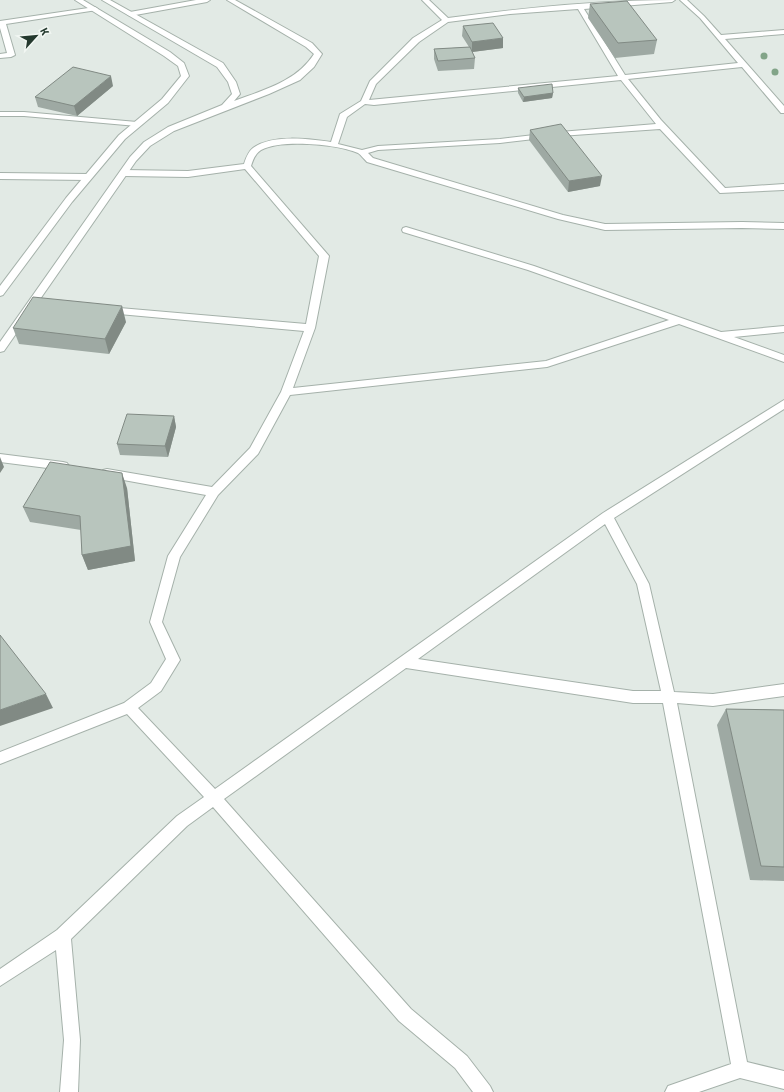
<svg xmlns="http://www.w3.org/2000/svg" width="784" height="1092" font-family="'Titillium Web',sans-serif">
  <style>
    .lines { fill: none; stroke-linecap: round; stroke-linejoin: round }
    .minor-casing { stroke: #a5b1aa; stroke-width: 2 }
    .tertiary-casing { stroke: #a5b1aa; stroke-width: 2 }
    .minor { fill: #fff; fill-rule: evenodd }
    .tertiary { fill: #fff; fill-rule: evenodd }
    .tree { fill: #82a488 }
    .wall { fill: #9ea9a3 }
    .shaded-wall { fill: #818a84 }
    .building { fill: #b8c5bd; stroke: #818a84 }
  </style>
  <rect width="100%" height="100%" fill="#e2eae5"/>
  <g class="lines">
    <g class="minor-casing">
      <path id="minor" d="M196,0H210L207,2L130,16L127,14L130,12Z
        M422,0H429L448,18C523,8 599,0 675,0L672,2L584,9L625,75L738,63L700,18L680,0H687L704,16L721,35L784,30V34L725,39L784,106V113H781L742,67L628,79L661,120L725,188L784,184V190L720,193L660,129L560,136L500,143L378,150L368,153L373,158L563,215L605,224L742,222L784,223V229L742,228L605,230L558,219L367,162C364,159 361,155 358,153C337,144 281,139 261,150C255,154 253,160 251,166L329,256L315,328L293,388L546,361L669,320L528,270L403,232L402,230L403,228L406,227L534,266L721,332L784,326V332L734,337L784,355V362L679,324L547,367L290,395L258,454L218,495L180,557L162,622L180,660L161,691L138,708L215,789L603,513L784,400V409L614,518L649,584L674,692L713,694L784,684V696L713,706L677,703L747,1062L784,1071V1089L740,1078L699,1092H665L668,1086L731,1064L663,703H633L406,668L224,799L411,1009L467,1056L490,1086L493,1092H473L455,1068L399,1021L213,807L187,826L71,939L80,1040L78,1092H60L64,1040L56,950L0,986V969L57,930L177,816L204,797L127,714L0,764V752L124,703L151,683L166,659L150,622L168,556L206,495L107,477L103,476L101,473L103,470L107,469L212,487L250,448L281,392L304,331L108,313L103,310L108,307L306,324L319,256L245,169L188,177L124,176L120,173L124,170L188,171L244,164C246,158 248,152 253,148C272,134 309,139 331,142L340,114L361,101L370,81L413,38L442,20ZM578,9L618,76L369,100L376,84L419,42L448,22L510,14ZM621,80L656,124L560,132L500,139L378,146L362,150L338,144L347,117L365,104L374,105ZM605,524L637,584L661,691H633L418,659Z
        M95,7L98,9L97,10L6,24L15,55L11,57L0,58V54L7,53L0,28V21Z
        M0,112H24L137,122L141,124L137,126L24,116H0Z
        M0,173L88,174L92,177L88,180L0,179Z
        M0,454L63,462L67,463L69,466L67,469L63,470L0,462Z"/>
    </g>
    <g class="tertiary-casing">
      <path id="tertiary" d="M75,0H83L170,52L184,63L189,76L168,103L125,139L72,202L3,295L0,296V286L66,198L119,135L162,99L181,76L178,66L164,56Z
        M102,0H110L223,63L236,82L240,94L234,101C263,90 296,82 314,54L306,47L227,0H235L312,43L322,54L314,67L300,80L269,94L174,131L150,146L136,161L4,351L0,352V342L130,157L144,142L168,127L222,105L232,94L228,82L217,67Z"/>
    </g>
    <use href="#minor" class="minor"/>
    <use href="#tertiary" class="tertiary"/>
  </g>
  <g class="tree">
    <circle cx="764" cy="56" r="3.5"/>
    <circle cx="775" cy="72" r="3.5"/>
  </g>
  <path class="wall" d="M590,4L657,40L654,54L615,58L588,18Z
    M463,26L503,48L472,52L475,58L474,69L438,71L434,59V49L469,47L462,36Z
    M113,86L77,116L38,107L35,97Z
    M518,88L553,93L552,98L523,102L518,93Z
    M530,130L600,186L568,192L529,140Z
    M126,322L109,354L19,344L13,328Z
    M174,416L176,427L168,457L120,455L117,444Z
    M127,488L135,561L88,570L82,555L81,530L30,522L23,507Z
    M726,709L784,710V881L750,880L717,725Z"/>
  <path class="shaded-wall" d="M503,38V48L472,52V42Z
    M111,76L113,86L77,116L74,106Z
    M553,93L552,98L523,102L524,97Z
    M602,176L600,186L568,192L569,181Z
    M122,306L126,322L109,354L105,339Z
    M174,416L176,427L168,457L165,446Z
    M0,457L4,467L0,473Z
    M122,473L127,488L135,561L88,570L82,555Z
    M46,694L53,708L0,726V710Z"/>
  <path class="building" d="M627,1L657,40L618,43L590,4Z
    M493,23L503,38L472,42L463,26Z
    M470,47L475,58L438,61L434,49Z
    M73,67L111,76L74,106L35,97Z
    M552,84L553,93L524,97L518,88Z
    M561,124L602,176L569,181L530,130Z
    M33,297L122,306L105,339L13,328Z
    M127,414L174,416L165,446L117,444Z
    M50,462L122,473L131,546L82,555L80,516L23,507Z
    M0,635L46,694L0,710Z
    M726,709L784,710V867L761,866Z"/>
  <g transform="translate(36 36) rotate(63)" stroke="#f2f7f3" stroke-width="3" paint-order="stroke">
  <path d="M0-3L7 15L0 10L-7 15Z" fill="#24392e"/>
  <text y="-6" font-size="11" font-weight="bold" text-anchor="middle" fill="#24392e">K</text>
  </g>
</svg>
